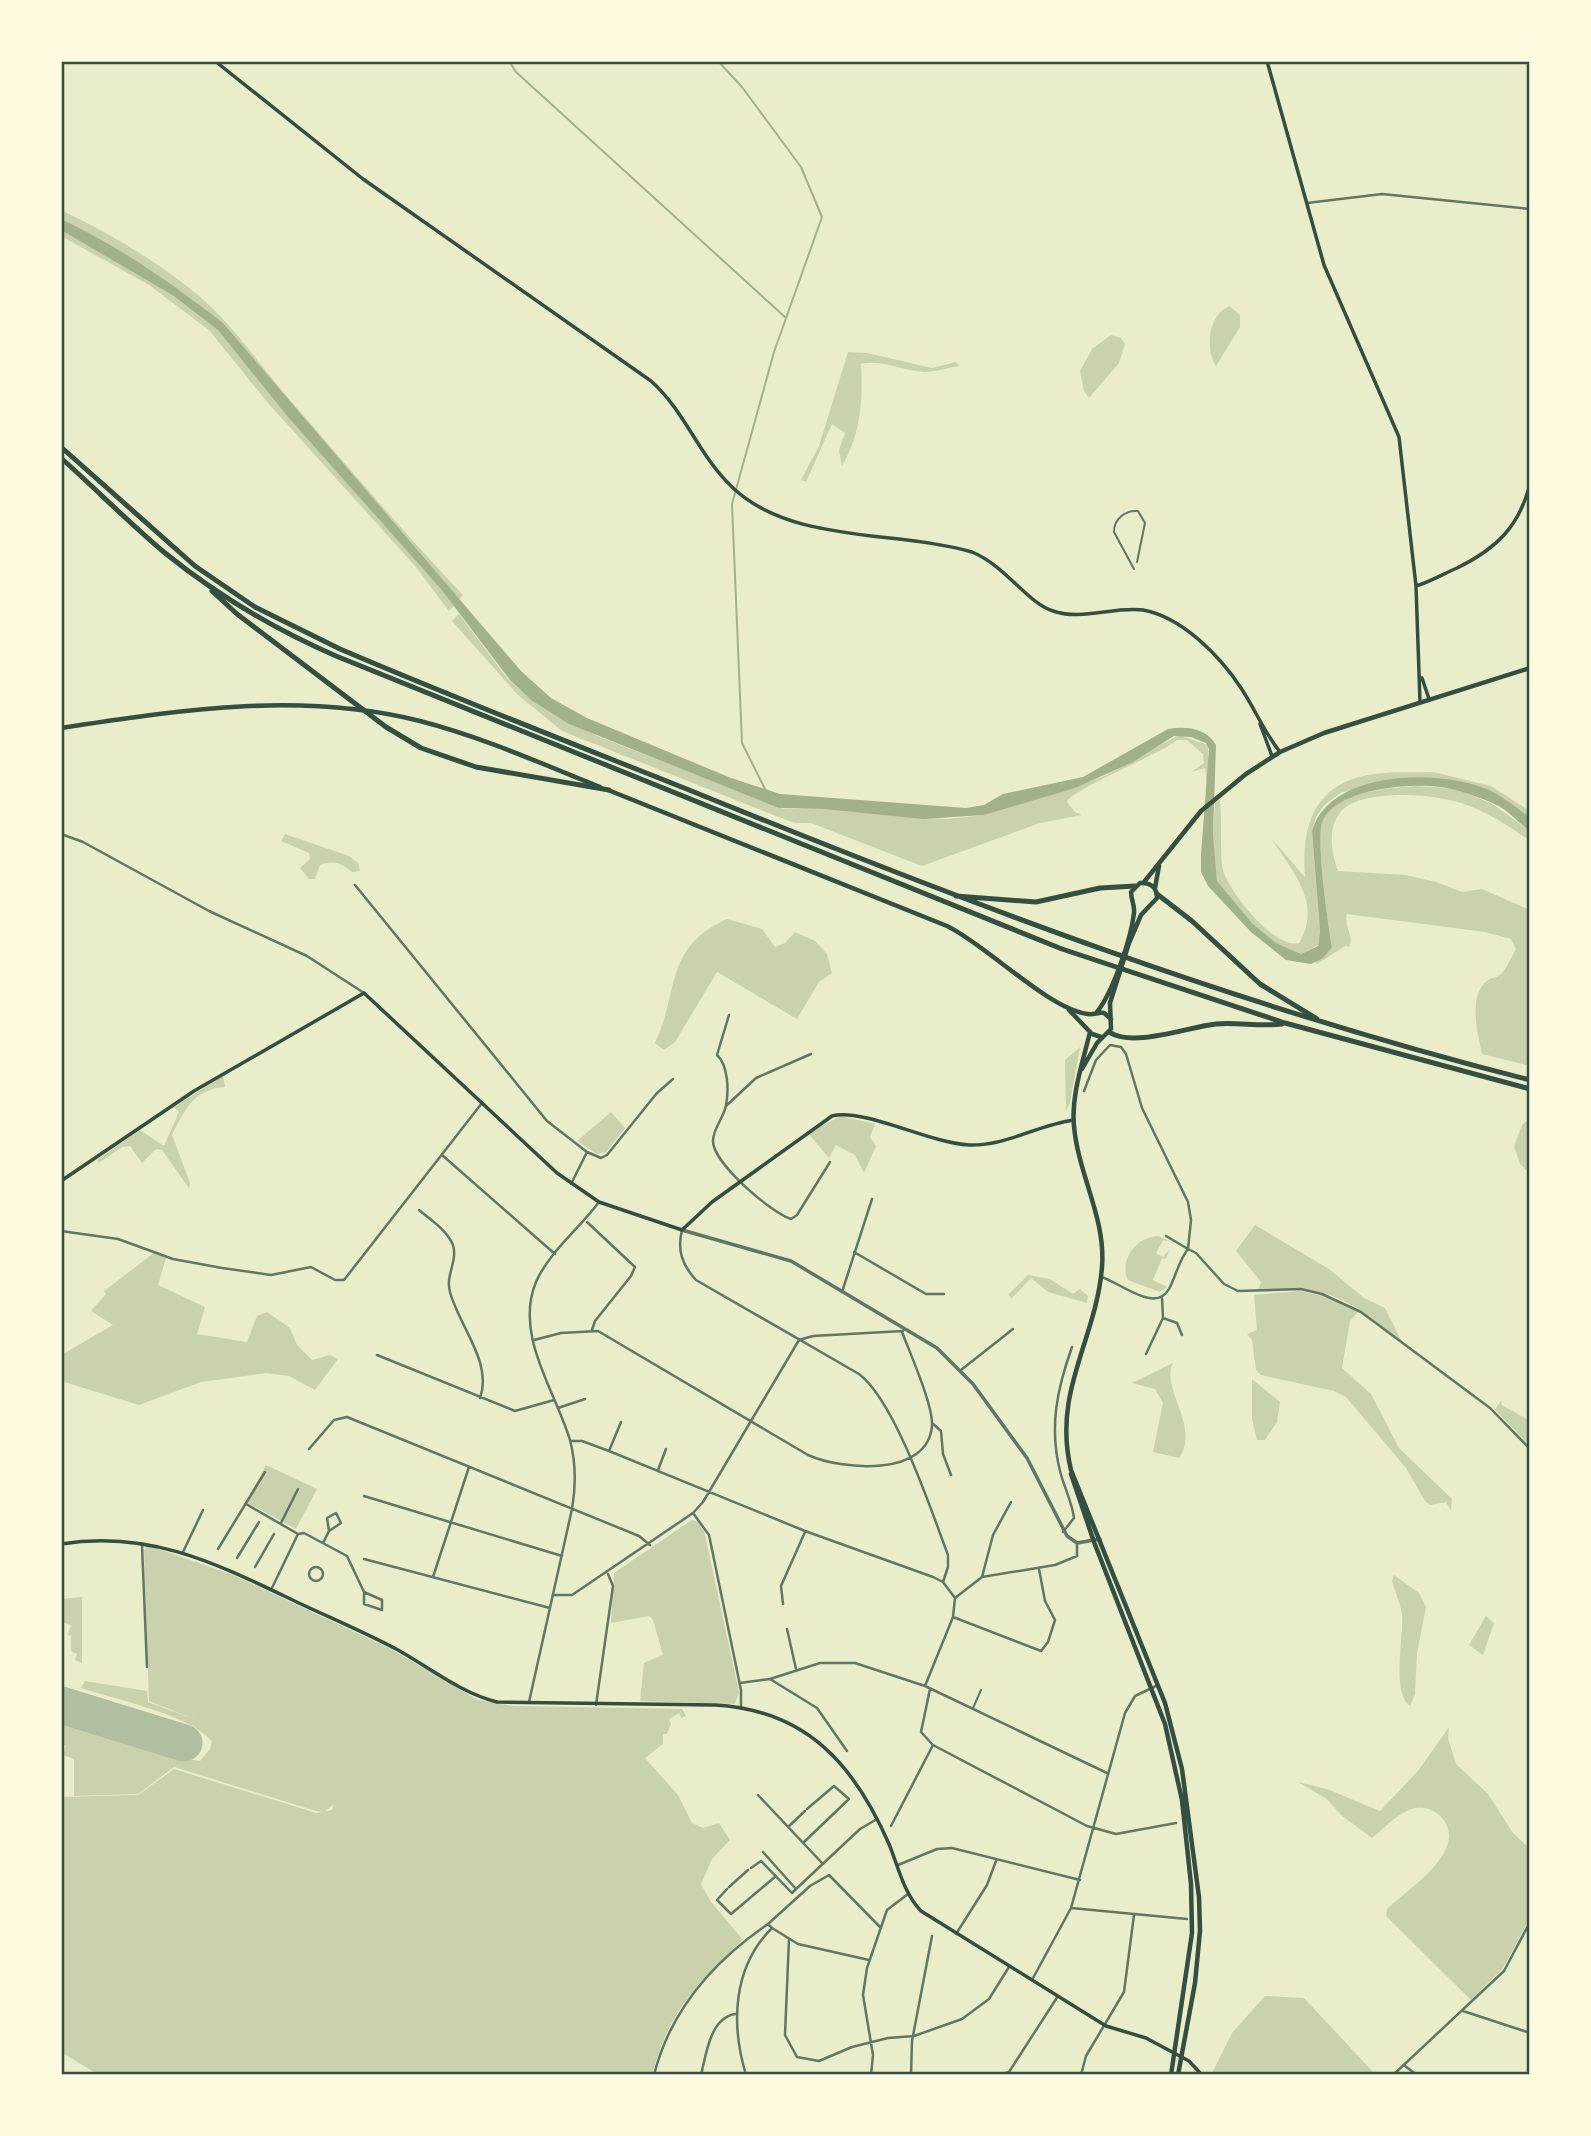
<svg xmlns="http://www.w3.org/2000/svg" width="1591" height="2136" font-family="'Exo 2',sans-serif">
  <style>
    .green { fill: #cad2ad }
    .water { fill: #a3b18a }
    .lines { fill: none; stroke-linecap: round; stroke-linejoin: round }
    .stream { stroke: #a3b18a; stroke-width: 2 }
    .runway { stroke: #b2bea0; stroke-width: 37 }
    .service { stroke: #617663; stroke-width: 2 }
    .minor { stroke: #617663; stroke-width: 2.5 }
    .tertiary { stroke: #617663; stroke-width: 3.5 }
    .secondary { stroke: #344e41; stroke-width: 3.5 }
    .primary { stroke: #344e41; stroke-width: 4.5 }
    .motorway { stroke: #344e41; stroke-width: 5 }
    .neatline { fill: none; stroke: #344e41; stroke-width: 2.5 }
  </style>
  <rect width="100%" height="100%" fill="#e9edc9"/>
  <path class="green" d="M61,210C105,231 150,257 188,287C226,316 253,356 284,393C343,461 401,530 463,595L449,611L415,566L268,403L209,330L149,285L61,236Z
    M1229,306L1240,315V327L1216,366C1205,348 1208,316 1229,306Z
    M1111,335L1121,338L1125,344L1119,363L1089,398L1084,391L1080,371L1092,349Z
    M848,352L867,353L932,368L956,362L959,366C947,368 935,372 924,372C904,371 880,359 861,364C863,401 861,433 842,466L839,450L845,433L832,424L806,482L801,480L819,446Z
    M459,614L507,678L531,700L597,736L784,809H823L910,817L948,819L984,815L1103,777L1179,735L1208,745L1209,783L1207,785L1205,768L1191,772L1204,763L1203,754L1187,740H1177C1159,755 1070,790 1067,802L1075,812L1082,815L1040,823L922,866L811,823H795L776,816L562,731L518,695L452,621Z
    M1433,772L1491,786L1530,811V817L1489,790L1442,780L1342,792L1324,805L1316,817L1312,831L1320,931L1318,945L1301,954L1276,943L1252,923L1217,881L1213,834L1215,803L1219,799C1223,806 1219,854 1223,870C1228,891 1275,950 1299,943C1323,903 1292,871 1271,838L1305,877C1301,828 1313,785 1368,775C1389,771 1412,773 1433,772Z
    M1415,786L1453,788L1491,803L1530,831V841C1509,826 1488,812 1464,804C1436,794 1358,787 1339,814C1327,831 1332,854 1338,871L1406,875L1436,882L1462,892L1482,889L1530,910V1066L1482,1054C1478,1034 1467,995 1488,980C1491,978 1495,978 1498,976C1506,972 1511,957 1516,949L1511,939L1485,932L1347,914C1343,926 1355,935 1349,947L1345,946L1317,964L1315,962L1332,946C1328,925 1314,832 1324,817C1343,790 1385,789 1415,786Z
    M285,834L349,856L358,863L360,871L352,872C341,863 334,860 320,865L315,879H309L300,868L310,859L309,853L281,841Z
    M727,919L762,929L775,947L785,943L795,932L815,941L827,954L832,973L819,982L797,1019L717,972L675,1042L664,1050L655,1043C680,991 663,948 727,919Z
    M1080,1047L1070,1103L1066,1111L1065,1060Z
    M223,1076L225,1087C194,1089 185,1109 172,1135L190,1183L189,1188L162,1150L156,1149L142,1163L130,1146L122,1147L99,1163L97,1160L140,1130L164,1146L179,1112L174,1107Z
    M611,1112L625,1128L606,1152L597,1154L577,1141Z
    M841,1116L875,1124L870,1137L876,1146L864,1173L855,1155L836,1145L829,1158L808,1133Z
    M1530,1118V1174L1520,1164L1514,1146L1522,1125Z
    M1255,1225L1329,1269L1364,1298L1385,1308L1401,1340C1386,1332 1373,1317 1357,1308C1320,1286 1299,1288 1258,1291L1261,1282L1236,1251Z
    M1158,1236L1171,1242L1163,1240L1156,1253L1163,1257L1169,1250L1166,1259L1162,1258L1153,1280L1167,1287L1160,1292L1128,1280C1119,1260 1136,1237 1158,1236Z
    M154,1253L166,1258L158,1285L205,1307L197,1334L247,1342L257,1316L267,1312L290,1328L297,1345L312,1360L330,1355L338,1359L315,1390L289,1376L266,1373L201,1382L139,1405L61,1381V1355L113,1325L91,1311L106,1294L104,1291Z
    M1028,1275L1050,1279L1073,1294L1080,1289L1088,1296L1087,1303L1048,1292L1031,1278L1012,1298L1008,1295Z
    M1300,1291L1323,1296L1358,1312L1350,1321L1342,1368L1371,1394L1399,1448L1452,1499L1451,1511L1446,1502L1430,1505L1425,1501L1406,1468L1346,1397L1334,1391L1261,1375L1256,1370L1252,1340L1247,1334L1257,1330L1254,1295Z
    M1173,1363C1160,1389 1201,1427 1179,1458L1153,1452L1163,1403L1155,1389L1132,1383Z
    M1252,1379L1280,1402L1277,1422L1265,1440H1257L1252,1419Z
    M1501,1400L1502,1405L1530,1421V1446L1495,1410Z
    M266,1465L317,1489L296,1529L246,1502Z
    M692,1520L698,1522L704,1531L739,1692L735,1704L640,1701L644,1663L663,1655L653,1620L649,1616L611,1623L614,1573Z
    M147,1545L233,1575L391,1649L478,1700L513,1706L682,1709L686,1716L682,1718L679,1713L669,1719L671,1724L667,1734H663V1744L645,1758L678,1795L692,1823L703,1828L719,1823L730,1840L712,1859L701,1884L711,1902L743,1940C698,1982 668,2012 652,2075H99L61,2052V1797L138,1795L174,1769L316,1813L332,1810L334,1804L324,1812L316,1811L174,1767L138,1794L74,1796V1759L63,1755L66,1746L61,1744V1723L186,1759L200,1761L210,1749L212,1742C193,1715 113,1699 81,1688L85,1681L147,1691L148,1702L194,1719L149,1701L144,1551Z
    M1394,1575L1419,1593L1426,1607L1417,1653L1415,1694L1410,1706C1391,1693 1404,1636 1402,1614C1400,1602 1395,1592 1392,1581Z
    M82,1597V1663L75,1660L77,1654L71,1651V1636L68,1635L71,1625L61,1622V1599Z
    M1486,1616L1494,1623L1483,1655L1469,1645Z
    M1449,1727L1448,1738L1456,1764L1488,1794L1513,1833L1530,1849V1918L1503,1968L1471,2000L1386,1916L1387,1909C1406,1891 1438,1871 1447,1846C1456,1824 1434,1802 1411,1809C1397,1814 1383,1829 1372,1838L1341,1815L1327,1799L1298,1782L1327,1789L1380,1811L1418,1771Z
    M1265,1996L1304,1998L1374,2073L1211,2075L1232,2033Z"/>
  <path class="water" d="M61,219C119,246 174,285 223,323L521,671L551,698L587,718L731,778L780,794L966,808L984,805L1003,794L1083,777L1168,729C1186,726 1206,728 1216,745L1213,833L1217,881L1252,923L1276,943L1301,954L1318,946L1320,931L1312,831C1329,770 1440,768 1489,790C1504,797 1516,808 1530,817V831C1521,825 1514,817 1505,810C1492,801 1472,795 1456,790C1426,780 1338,786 1323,820C1315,836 1328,924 1332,947L1323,958L1311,964L1286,960L1251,932L1208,886L1201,872V855L1209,749L1206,743L1191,737L1174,736L1133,762L1075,788L984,815L923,819L823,809L779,808L569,724L531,700L510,680L441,589L288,417L218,330L174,296L61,230Z"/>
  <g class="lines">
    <path class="stream" d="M509,61L516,72L785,317
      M718,61L742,87L801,167L822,217L774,352L732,504L742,743L765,789"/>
    <path class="runway" d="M61,1705L184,1743"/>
    <path class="service" d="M1134,569L1114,532C1114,519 1125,510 1138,511L1145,523L1137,562
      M973,1708L981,1690"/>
    <path class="minor" d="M1307,203L1382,194L1530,209
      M61,834L83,842L209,911L307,956L364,993
      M355,885L547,1121L587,1152L571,1184
      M729,1015L717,1055C728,1065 729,1090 726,1105C724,1118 713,1128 713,1141C713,1163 770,1212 791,1219L797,1215L830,1162
      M1084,1091L1096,1060L1110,1045L1121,1047L1126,1054L1142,1108L1188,1202L1191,1220L1188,1249L1166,1236
      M726,1106L756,1078L811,1054
      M587,1152L601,1158L607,1155L657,1093L673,1079
      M442,1155L555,1254
      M419,1210C431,1220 447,1230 453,1245C458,1261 445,1276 450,1292C459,1326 493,1363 480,1398
      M587,1222L635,1267L631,1276L595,1321L592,1330
      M682,1230C677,1250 682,1265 696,1280L859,1374C895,1401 931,1510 948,1555V1567L943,1582
      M61,1231L118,1239L173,1259L222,1268L271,1275L311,1267L335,1280H344L482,1103
      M854,1252L926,1294H944
      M1101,1277C1120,1282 1155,1314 1169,1289C1176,1276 1179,1260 1188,1249L1196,1253L1224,1284L1238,1291L1301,1289L1322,1294L1361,1312L1490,1408L1530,1449
      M842,1292L872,1199
      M1163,1318L1177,1323L1182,1335
      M534,1340L561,1333L598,1331L808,1455C841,1470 929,1478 932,1425C933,1405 910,1353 902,1332
      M1146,1354L1163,1318L1162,1298
      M377,1355L515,1411L554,1400
      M961,1370L1013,1329
      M558,1408L585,1399
      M932,1423L941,1431L943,1454L951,1475
      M570,1441H582L609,1451L805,1531L933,1577L943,1582L955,1598
      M309,1449L334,1420L347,1417L639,1536L650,1545
      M609,1451L621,1422
      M658,1470L666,1449
      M364,1496L562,1556
      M246,1504L298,1534L304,1533L347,1556L364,1592L382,1600V1610L364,1604V1592
      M693,1513L709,1535L741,1690V1707
      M281,1523L298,1489
      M1063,1532L1074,1518C1072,1502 1064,1487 1060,1471C1049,1427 1057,1389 1072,1347
      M323,1543L329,1531L327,1518L336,1513L341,1523L329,1531
      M142,1545L147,1667
      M218,1549L265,1472
      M183,1552L203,1510
      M237,1558L259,1522
      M364,1559L550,1608
      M255,1567L274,1534
      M309 1574a7 7 0 1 1 14 0a7 7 0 1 1-14 0Z
      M433,1577L469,1467
      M982,1577L1055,1565L1077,1556V1543
      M271,1590L298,1534
      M554,1595H572L693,1513L703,1502L799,1340L813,1336L903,1331
      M783,1604L781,1586L805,1532
      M953,1617L1041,1651L1048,1642L1055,1620L1045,1601L1039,1569
      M787,1629L796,1669
      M770,1679L817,1708L847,1751
      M740,1683L770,1679L820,1663H855L925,1686L1107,1773
      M925,1686L953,1617L955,1598L982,1577L993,1535L1011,1502
      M930,1689L921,1732L933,1745L1087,1826L1116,1834L1176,1823
      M529,1702L572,1509C576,1486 576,1463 570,1440C555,1390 514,1335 536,1282C549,1252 580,1228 599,1202
      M596,1705L613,1586L608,1574
      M758,1795L823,1864
      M891,1826L933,1745
      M788,1827L805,1811
      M803,1843L849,1799L834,1786L807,1809
      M763,1852L796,1889L860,1829L877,1819
      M898,1865L937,1849L952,1848L1080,1880
      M751,1868L761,1861L792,1893L796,1889
      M729,1887L748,1870
      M727,1889L717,1900L731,1914L776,1876
      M1071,1908L1187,1919
      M768,1924L810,1886L829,1875L881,1928
      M956,1934L987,1885L996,1861
      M789,1939L785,2035L797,2057L819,2061L852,2047L888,2038L914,2036L962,2019L989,1999L1009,1967
      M1032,1980L1071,1908L1125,1713L1135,1696L1158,1685
      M1463,2011L1530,2033
      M1405,2066L1417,2075
      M654,2075C670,2011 714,1961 768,1924L772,1928
      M701,2075C706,2055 710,2018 735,2014
      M746,2075C731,2025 732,1968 772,1928L798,1944L869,1960
      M871,2075L873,2055L863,1995L867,1968L887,1910L908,1894
      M911,2075L912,2041L932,1936
      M998,2075L1009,2072L1058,1996
      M1081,2075L1086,2056L1124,1992L1134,1915
      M1393,2075L1504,1971L1530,1922"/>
    <path class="tertiary" d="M682,1230L791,1261L937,1348L973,1384L1027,1458L1067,1536L1077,1543L1100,1539"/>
    <path class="secondary" d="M215,61L363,179L651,381C685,411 699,456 732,487C791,544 896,530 972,552C1006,566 1027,603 1053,611C1081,621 1114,606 1143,610C1182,617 1220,656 1241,688C1255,709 1264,732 1280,752
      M1267,61L1324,265L1399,437L1416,586L1420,702
      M1416,586C1430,582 1443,574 1457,568C1496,549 1519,527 1530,484
      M1422,678L1429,699
      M1260,724L1272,756
      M61,1181L194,1091L364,993L557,1173L599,1202L682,1230L712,1202L832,1116C864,1108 929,1143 969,1145C1007,1146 1037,1125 1074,1120
      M61,1544C152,1529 221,1566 301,1604C333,1619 366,1633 398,1650C430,1668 461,1693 497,1702L715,1705C806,1710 854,1764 889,1844C898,1866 904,1894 921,1911L1106,2026L1146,2038L1189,2061L1202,2075"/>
    <path class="primary" d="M61,728C181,710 300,691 420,721C482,737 540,763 600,787
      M608,790L947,926C988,946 1048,1009 1088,1014C1094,1015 1098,1012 1104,1013L1111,1019
      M1144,882L1201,811L1246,774L1280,752L1324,733L1530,668
      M1155,888L1159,866
      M1069,1010L1092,1034L1101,1037
      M1090,1032C1083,1062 1071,1095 1074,1126C1078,1174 1106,1218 1102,1267C1096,1341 1052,1391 1071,1470L1165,1703L1182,1769L1199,1897L1200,1931L1195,1983L1178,2075
      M1082,1069L1097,1043L1111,1029L1110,1003L1129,943L1141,915L1157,898C1157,888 1151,882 1140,883L1131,892C1131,900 1135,905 1134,913C1131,939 1113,992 1097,1012
      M1071,1474L1094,1542L1165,1724L1182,1800L1191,1884L1192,1933L1171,2075"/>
    <path class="motorway" d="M61,447L195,566L255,607L340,649C457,699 576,745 694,792C970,904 1240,1007 1530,1080
      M61,458C96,489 129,523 165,553C217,595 274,629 336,656L1062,949L1285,1023L1530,1089
      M212,591L237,614L386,727L421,748L476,767L609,790
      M1157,894L1192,921L1260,984L1317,1019
      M956,896L1036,902L1100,888L1135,886
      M1109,1032C1133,1048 1188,1027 1216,1024C1238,1022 1260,1027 1282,1024"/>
  </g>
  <rect width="1591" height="2136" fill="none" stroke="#fefae0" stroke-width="126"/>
  <rect x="63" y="63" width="1465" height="2010" class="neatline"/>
</svg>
